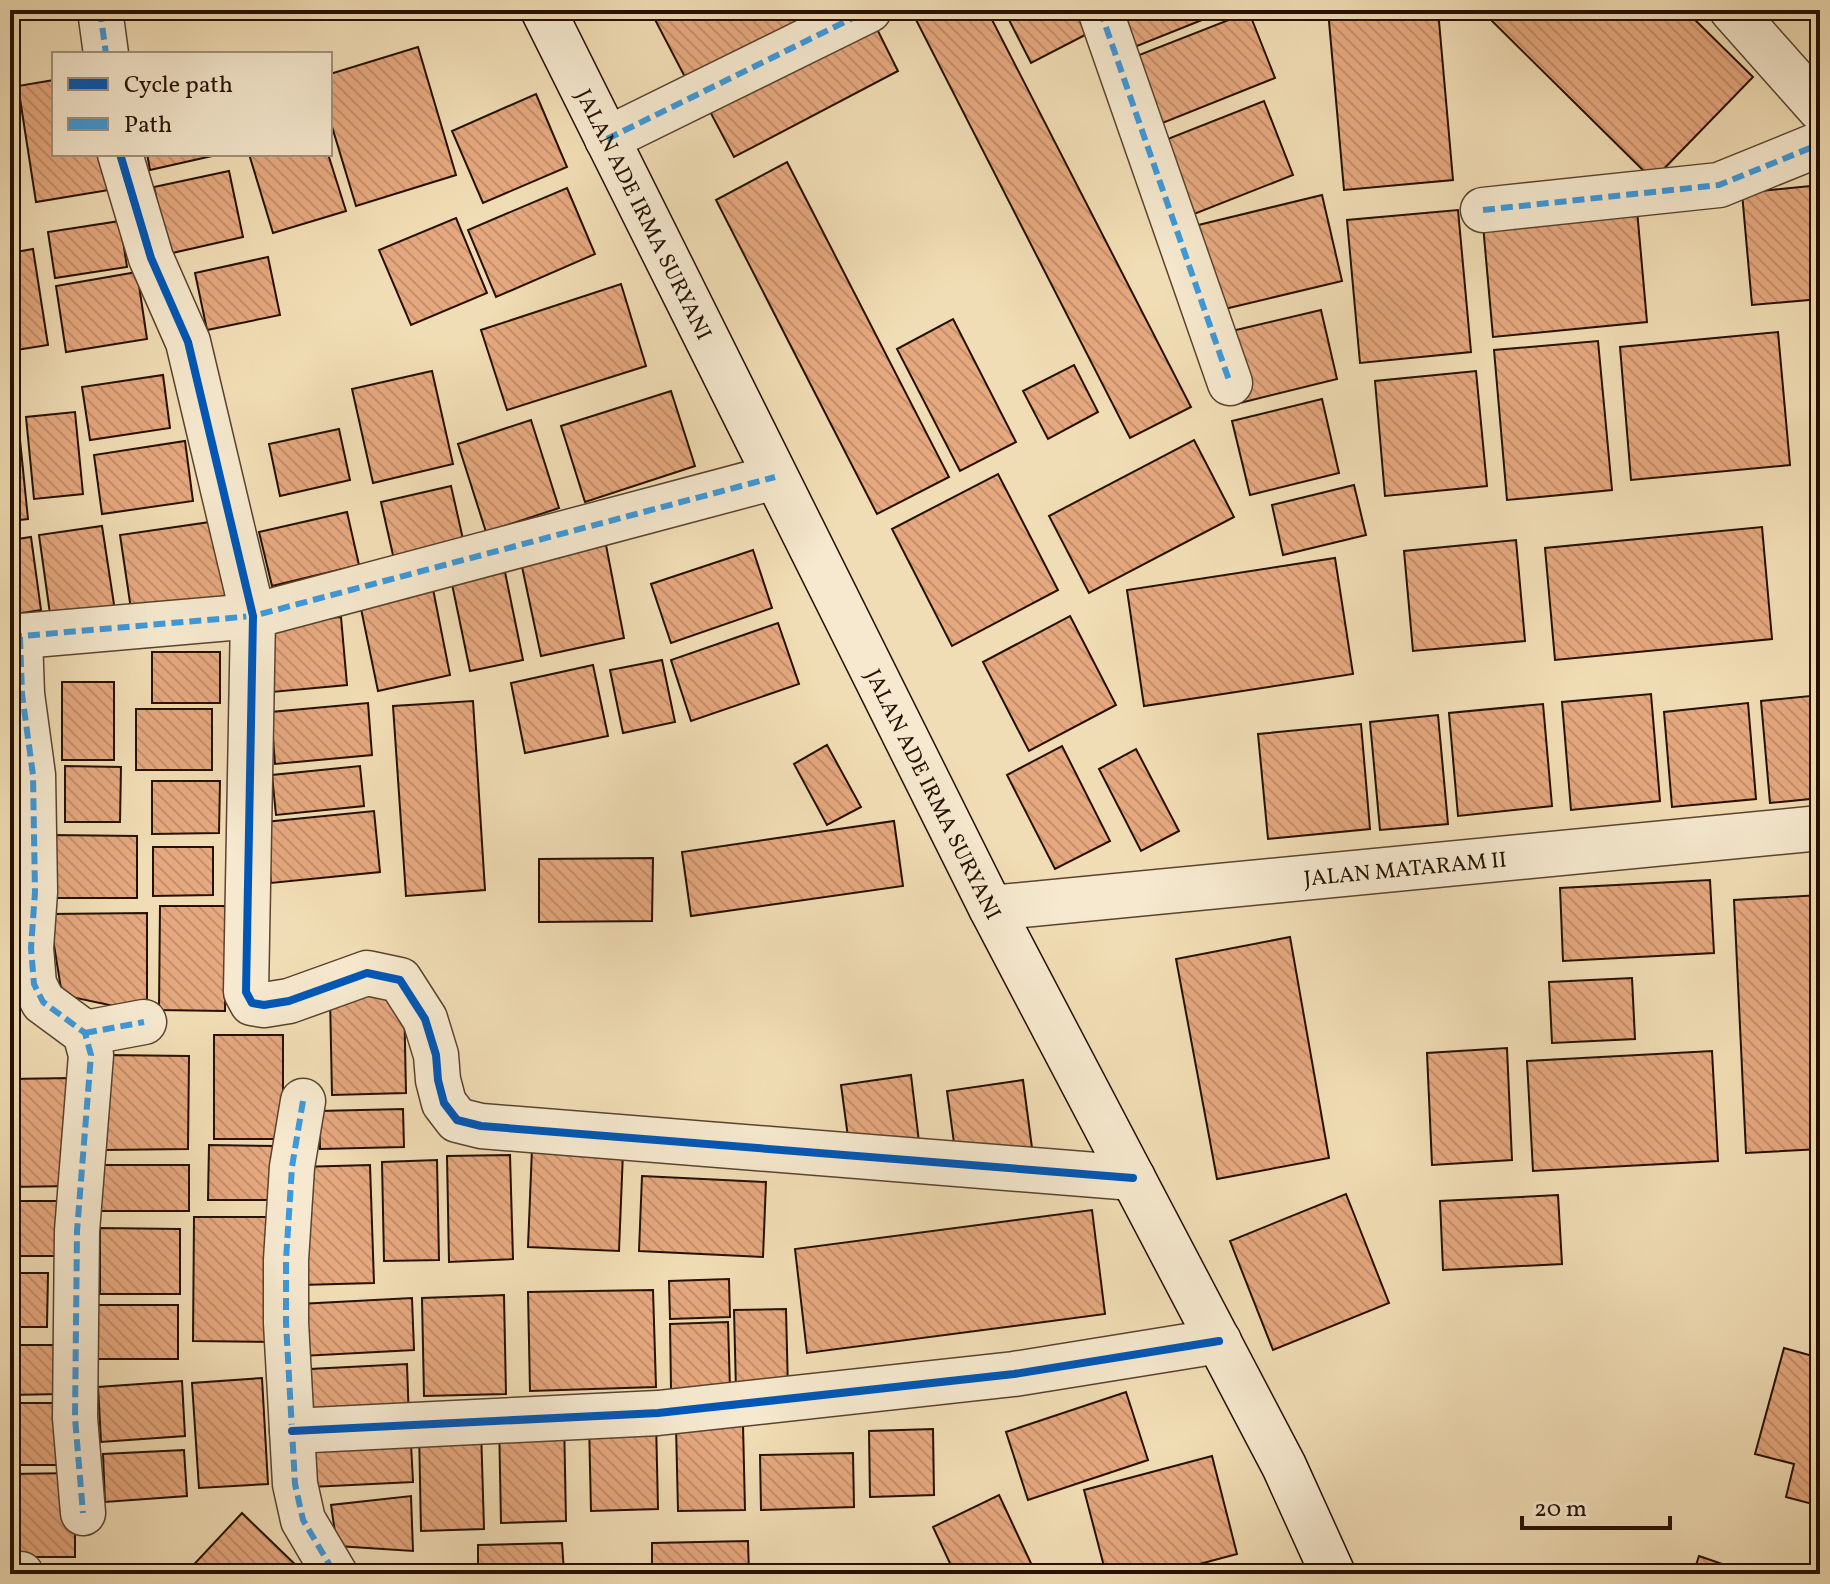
<svg xmlns="http://www.w3.org/2000/svg" width="1830" height="1584" font-family="Vollkorn,serif">
  <style>
    .building { fill: url(#building-back-hatch); stroke: #261002; stroke-width: 2 }
    .lines { fill: none; stroke-linecap: round; stroke-linejoin: round }
    .minor-casing { stroke: #59432f; stroke-width: 47 }
    .secondary-casing { stroke: #261002; stroke-width: 47 }
    .minor { stroke: #f6e9cf; stroke-width: 44 }
    .secondary { stroke: #f6e9cf; stroke-width: 44 }
    .quiet { stroke: #3c9add; stroke-width: 6; stroke-dasharray: 12 6; stroke-linecap: butt }
    .cycleway-casing { stroke: #f6e9cf; stroke-width: 13 }
    .cycleway { stroke: #0057b8; stroke-width: 8 }
    .labels { text-anchor: middle; stroke-width: 8; stroke-linejoin: round; paint-order: stroke }
    .street-label { font-size: 22px; fill: #261002; stroke: #f6e9cf }
  </style>
  <defs>
    <pattern id="building-back-hatch" width="6" height="6" patternUnits="userSpaceOnUse" patternTransform="scale(2)"><rect width="6" height="6" fill="#e6a87f"/><path d="M-1 5l2 2M0 0l6 6M5-1l2 2" fill="none" stroke="#c5906c"/></pattern>
  </defs>
  <rect width="100%" height="100%" fill="#f1ddb5"/>
  <filter id="stains"><feTurbulence type="fractalNoise" baseFrequency=".0025" numOctaves="4"/><feColorMatrix values="0 0 0 0 .2 0 0 0 0 .09 0 0 0 0 .02 0 0 0 .5 -.17"/></filter>
  <radialGradient id="worn" r=".72"><stop offset=".6" stop-color="#630" stop-opacity="0"/><stop offset="1" stop-color="#630" stop-opacity=".3"/></radialGradient>
  <path class="building" d="M650,10H824L687,81Z
    M911,10H987L1191,407L1130,438Z
    M1004,10H1075L1087,34L1031,63Z
    M1105,10H1227L1122,52Z
    M1328,10H1438L1453,180L1344,190Z
    M1497,10H1685L1753,77L1653,180L1489,18Z
    M1249,12L1275,78L1160,124L1134,57Z
    M871,17L898,71L734,157L706,104Z
    M418,47L456,175L356,206L330,120V74Z
    M54,80V154H110L115,189L36,202L18,86Z
    M536,94L567,167L483,203L452,131Z
    M1264,101L1293,175L1184,218L1155,144Z
    M147,154H211L212,156L150,170Z
    M249,154H328L346,211L273,233Z
    M787,162L949,477L877,514L716,200Z
    M229,171L243,237L168,254L154,187Z
    M1820,185V299L1752,305L1742,193Z
    M567,188L595,254L496,297L468,230Z
    M1322,195L1342,281L1216,311L1186,228Z
    M1458,210L1471,352L1360,363L1347,220Z
    M1637,210L1647,322L1493,337L1483,225Z
    M456,218L487,293L411,325L379,250Z
    M120,221L127,267L55,278L48,232Z
    M33,249L48,345L10,351V253Z
    M268,257L280,315L207,330L195,273Z
    M137,272L147,339L66,352L56,286Z
    M621,284L646,366L507,410L481,330Z
    M1321,310L1337,379L1236,404L1219,334Z
    M953,319L1016,442L960,471L897,349Z
    M1778,332L1790,465L1631,480L1620,347Z
    M1598,341L1612,490L1507,500L1494,350Z
    M1074,365L1098,412L1048,439L1023,391Z
    M432,371L453,464L373,483L352,389Z
    M1476,371L1487,486L1385,496L1375,381Z
    M163,375L170,428L90,440L82,387Z
    M671,391L695,466L585,502L561,426Z
    M1322,399L1339,473L1250,495L1232,421Z
    M75,412L83,494L34,499L26,417Z
    M18,420L28,519L10,521V421Z
    M531,420L559,508L486,532L458,444Z
    M339,429L350,480L280,496L269,444Z
    M1194,440L1234,517L1089,593L1049,516Z
    M185,441L193,501L102,514L94,455Z
    M998,474L1058,590L952,646L892,529Z
    M1354,485L1366,535L1283,555L1272,505Z
    M451,486L465,548L395,564L381,502Z
    M347,512L359,565L272,586L259,532Z
    M217,521L228,602L132,616L120,535Z
    M102,526L115,611L51,621L39,535Z
    M1762,527L1772,639L1555,660L1545,548Z
    M31,537L41,610L10,615V540Z
    M1516,540L1525,641L1413,651L1404,551Z
    M606,545L624,638L541,656L521,562Z
    M753,550L772,608L671,643L651,584Z
    M1335,558L1353,674L1144,706L1127,590Z
    M505,572L523,660L470,671L452,584Z
    M432,584L450,675L378,691L359,599Z
    M1070,616L1116,705L1029,751L983,662Z
    M341,617L347,685L272,692L266,623Z
    M778,623L799,684L691,721L671,660Z
    M152,652H220V703H152Z
    M662,660L675,722L623,733L610,670Z
    M593,665L608,736L525,753L511,683Z
    M62,682H114V760H62Z
    M1651,694L1660,801L1571,810L1562,702Z
    M1820,695V798L1770,803L1761,701Z
    M473,701L485,890L406,896L393,706Z
    M368,703L372,755L275,764L271,712Z
    M1748,703L1756,799L1672,807L1664,712Z
    M1543,704L1552,806L1458,816L1449,713Z
    M136,709H212V770H136Z
    M1438,715L1448,824L1380,830L1370,722Z
    M1361,724L1370,829L1268,839L1258,734Z
    M827,745L861,807L827,825L794,764Z
    M1062,746L1110,841L1055,869L1007,775Z
    M1136,749L1179,831L1141,851L1099,769Z
    M65,766L121,767L120,822H65Z
    M360,766L364,806L276,815L272,775Z
    M152,781H220L219,833L152,834Z
    M374,811L380,872L271,883L265,822Z
    M894,821L903,886L691,916L682,852Z
    M51,835L137,836V898H51Z
    M153,847H213V895L153,896Z
    M653,858L652,921L539,922V859Z
    M1710,880L1714,953L1563,961L1560,888Z
    M1820,895V1149L1746,1153L1734,900Z
    M160,906H226L225,1011L159,1010Z
    M147,913V1013L62,995L49,914Z
    M1290,937L1329,1158L1217,1179L1176,959Z
    M10,977H19V1059H10Z
    M1632,978L1635,1039L1552,1043L1549,982Z
    M404,995L406,1093L332,1095L330,997Z
    M214,1035H283V1139H214Z
    M1507,1048L1512,1160L1432,1165L1427,1053Z
    M1712,1051L1718,1161L1533,1171L1527,1061Z
    M104,1055L189,1056L188,1149L103,1150Z
    M911,1075L919,1142L850,1152L841,1085Z
    M71,1078V1186L10,1187V1079Z
    M1023,1080L1032,1148L956,1158L947,1091Z
    M403,1109L404,1147L320,1149L319,1111Z
    M209,1145L277,1146V1200H208Z
    M532,1148L623,1152L619,1251L528,1247Z
    M510,1155L513,1259L449,1262L447,1156Z
    M437,1160L439,1260L384,1261L382,1162Z
    M93,1165H189V1211H92Z
    M370,1165L374,1283L301,1285L298,1167Z
    M642,1176L766,1182L763,1257L639,1251Z
    M1346,1194L1389,1303L1273,1350L1230,1241Z
    M1558,1195L1562,1264L1443,1270L1440,1201Z
    M10,1201H59V1256H10Z
    M1092,1210L1105,1314L807,1353L795,1249Z
    M194,1217H277L276,1342L193,1341Z
    M100,1228L180,1229V1294H100Z
    M10,1273H48L47,1327H10Z
    M729,1279L730,1317L670,1319L669,1281Z
    M653,1290L656,1387L530,1391L528,1292Z
    M504,1295L506,1394L424,1396L422,1298Z
    M412,1298L414,1350L302,1356L299,1304Z
    M89,1305H178V1359H89Z
    M786,1309L788,1390L736,1391L734,1310Z
    M728,1322L730,1388L671,1389L670,1324Z
    M10,1345H59L60,1394L10,1395Z
    M1784,1348L1820,1358V1506L1786,1497L1794,1464L1755,1454Z
    M407,1364L409,1422L313,1427L310,1369Z
    M262,1378L268,1484L199,1488L192,1383Z
    M182,1381L185,1436L101,1442L98,1387Z
    M1126,1392L1148,1460L1028,1500L1006,1432Z
    M10,1403H60V1465H10Z
    M564,1418L566,1521L501,1523L499,1419Z
    M656,1420L658,1509L591,1511L589,1422Z
    M743,1424L745,1510L678,1511L676,1426Z
    M481,1428L484,1529L421,1531L419,1430Z
    M933,1429L934,1495L870,1497L869,1431Z
    M411,1444L413,1482L311,1487L310,1449Z
    M184,1450L187,1496L105,1502L103,1454Z
    M853,1453L854,1507L761,1510L760,1455Z
    M1212,1456L1237,1554L1162,1574H1106L1084,1490Z
    M75,1473V1557H10V1474Z
    M999,1495L1036,1574H955L933,1527Z
    M411,1496L413,1551L337,1546L331,1505Z
    M242,1513L305,1574H185Z
    M748,1541L749,1574H652V1543Z
    M562,1543L564,1572L478,1574V1545Z
    M1699,1556L1751,1574H1693Z"/>
  <g class="lines">
    <g class="minor-casing">
      <g id="minor">
        <path d="M100,10L106,54"/>
        <path d="M1100,10L1230,383"/>
        <path d="M1732,10L1820,109"/>
        <path d="M607,139L869,10"/>
        <path d="M120,154L151,258L188,342L253,616L246,992L252,1003L264,1005L289,1001L367,973L400,980L425,1019L436,1055L438,1080L444,1103L457,1120L481,1126L1133,1178"/>
        <path d="M1483,210L1719,185L1820,144"/>
        <path d="M10,637L253,616L775,477"/>
        <path d="M20,637L22,694L33,775L35,892L31,948L34,984L43,1002L85,1033L91,1055L77,1231L75,1418L83,1513"/>
        <path id="s1" d="M991,908L1820,828"/>
        <path d="M85,1033L144,1022"/>
        <path d="M303,1101L292,1167L286,1260V1323L295,1484L303,1520L335,1574"/>
        <path d="M292,1431L658,1413L1014,1374L1219,1341"/>
        <path d="M20,1574H21"/>
      </g>
    </g>
    <g class="secondary-casing">
      <g id="secondary">
        <path id="s2" d="M543,10L991,908L1284,1466L1333,1574"/>
      </g>
    </g>
    <use href="#minor" class="minor"/>
    <use href="#secondary" class="secondary"/>
    <path class="quiet" d="M100,10L106,54
      M1100,10L1230,383
      M607,139L869,10
      M1483,210L1719,185L1820,144
      M10,637L253,616L775,477
      M20,637L22,694L33,775L35,892L31,948L34,984L43,1002L85,1033L91,1055L77,1231L75,1418L83,1513
      M85,1033L144,1022
      M303,1101L292,1167L286,1260V1323L295,1484L303,1520L335,1574
      M20,1574H21"/>
    <g class="cycleway-casing">
      <path id="cycleway" d="M120,154L151,258L188,342L253,616L246,992L252,1003L264,1005L289,1001L367,973L400,980L425,1019L436,1055L438,1080L444,1103L457,1120L481,1126L1133,1178
        M292,1431L658,1413L1014,1374L1219,1341"/>
    </g>
    <use href="#cycleway" class="cycleway"/>
  </g>
  <g class="labels">
    <g class="street-label">
      <text dy="8" stroke="none"><textPath href="#s2" startOffset="228">JALAN ADE IRMA SURYANI</textPath></text>
      <text dy="8" stroke="none"><textPath href="#s2" startOffset="876">JALAN ADE IRMA SURYANI</textPath></text>
      <text dy="8" stroke="none"><textPath href="#s1" startOffset="416">JALAN MATARAM II</textPath></text>
    </g>
  </g>
  <rect width="1830" height="1584" fill="none" stroke="#f1ddb5" stroke-width="40"/>
  <rect x="12" y="12" width="1806" height="1560" fill="none" stroke="#261002" stroke-width="4"/>
  <rect x="20" y="20" width="1790" height="1544" fill="none" stroke="#261002" stroke-width="2"/>
  <rect x="52" y="52" width="280" height="104" fill="#f6e9cf" stroke="#a3927d" stroke-width="2"/>
  <rect x="68" y="78" width="40" height="12" fill="#0057b8" stroke="#a3927d" stroke-width="2"/>
  <text x="124" y="92" font-size="24" fill="#261002">Cycle path</text>
  <rect x="68" y="118" width="40" height="12" fill="#3c9add" stroke="#a3927d" stroke-width="2"/>
  <text x="124" y="132" font-size="24" fill="#261002">Path</text>
  <path d="M1522 1516v12h148v-12" fill="none" stroke="#261002" stroke-width="4"/>
  <text x="1534" y="1516" font-size="24" fill="#261002" stroke="#f6e9cf" stroke-width="6" paint-order="stroke">20 m</text>
  <rect width="100%" height="100%" filter="url(#stains)"/>
  <rect width="100%" height="100%" fill="url(#worn)"/>
</svg>
